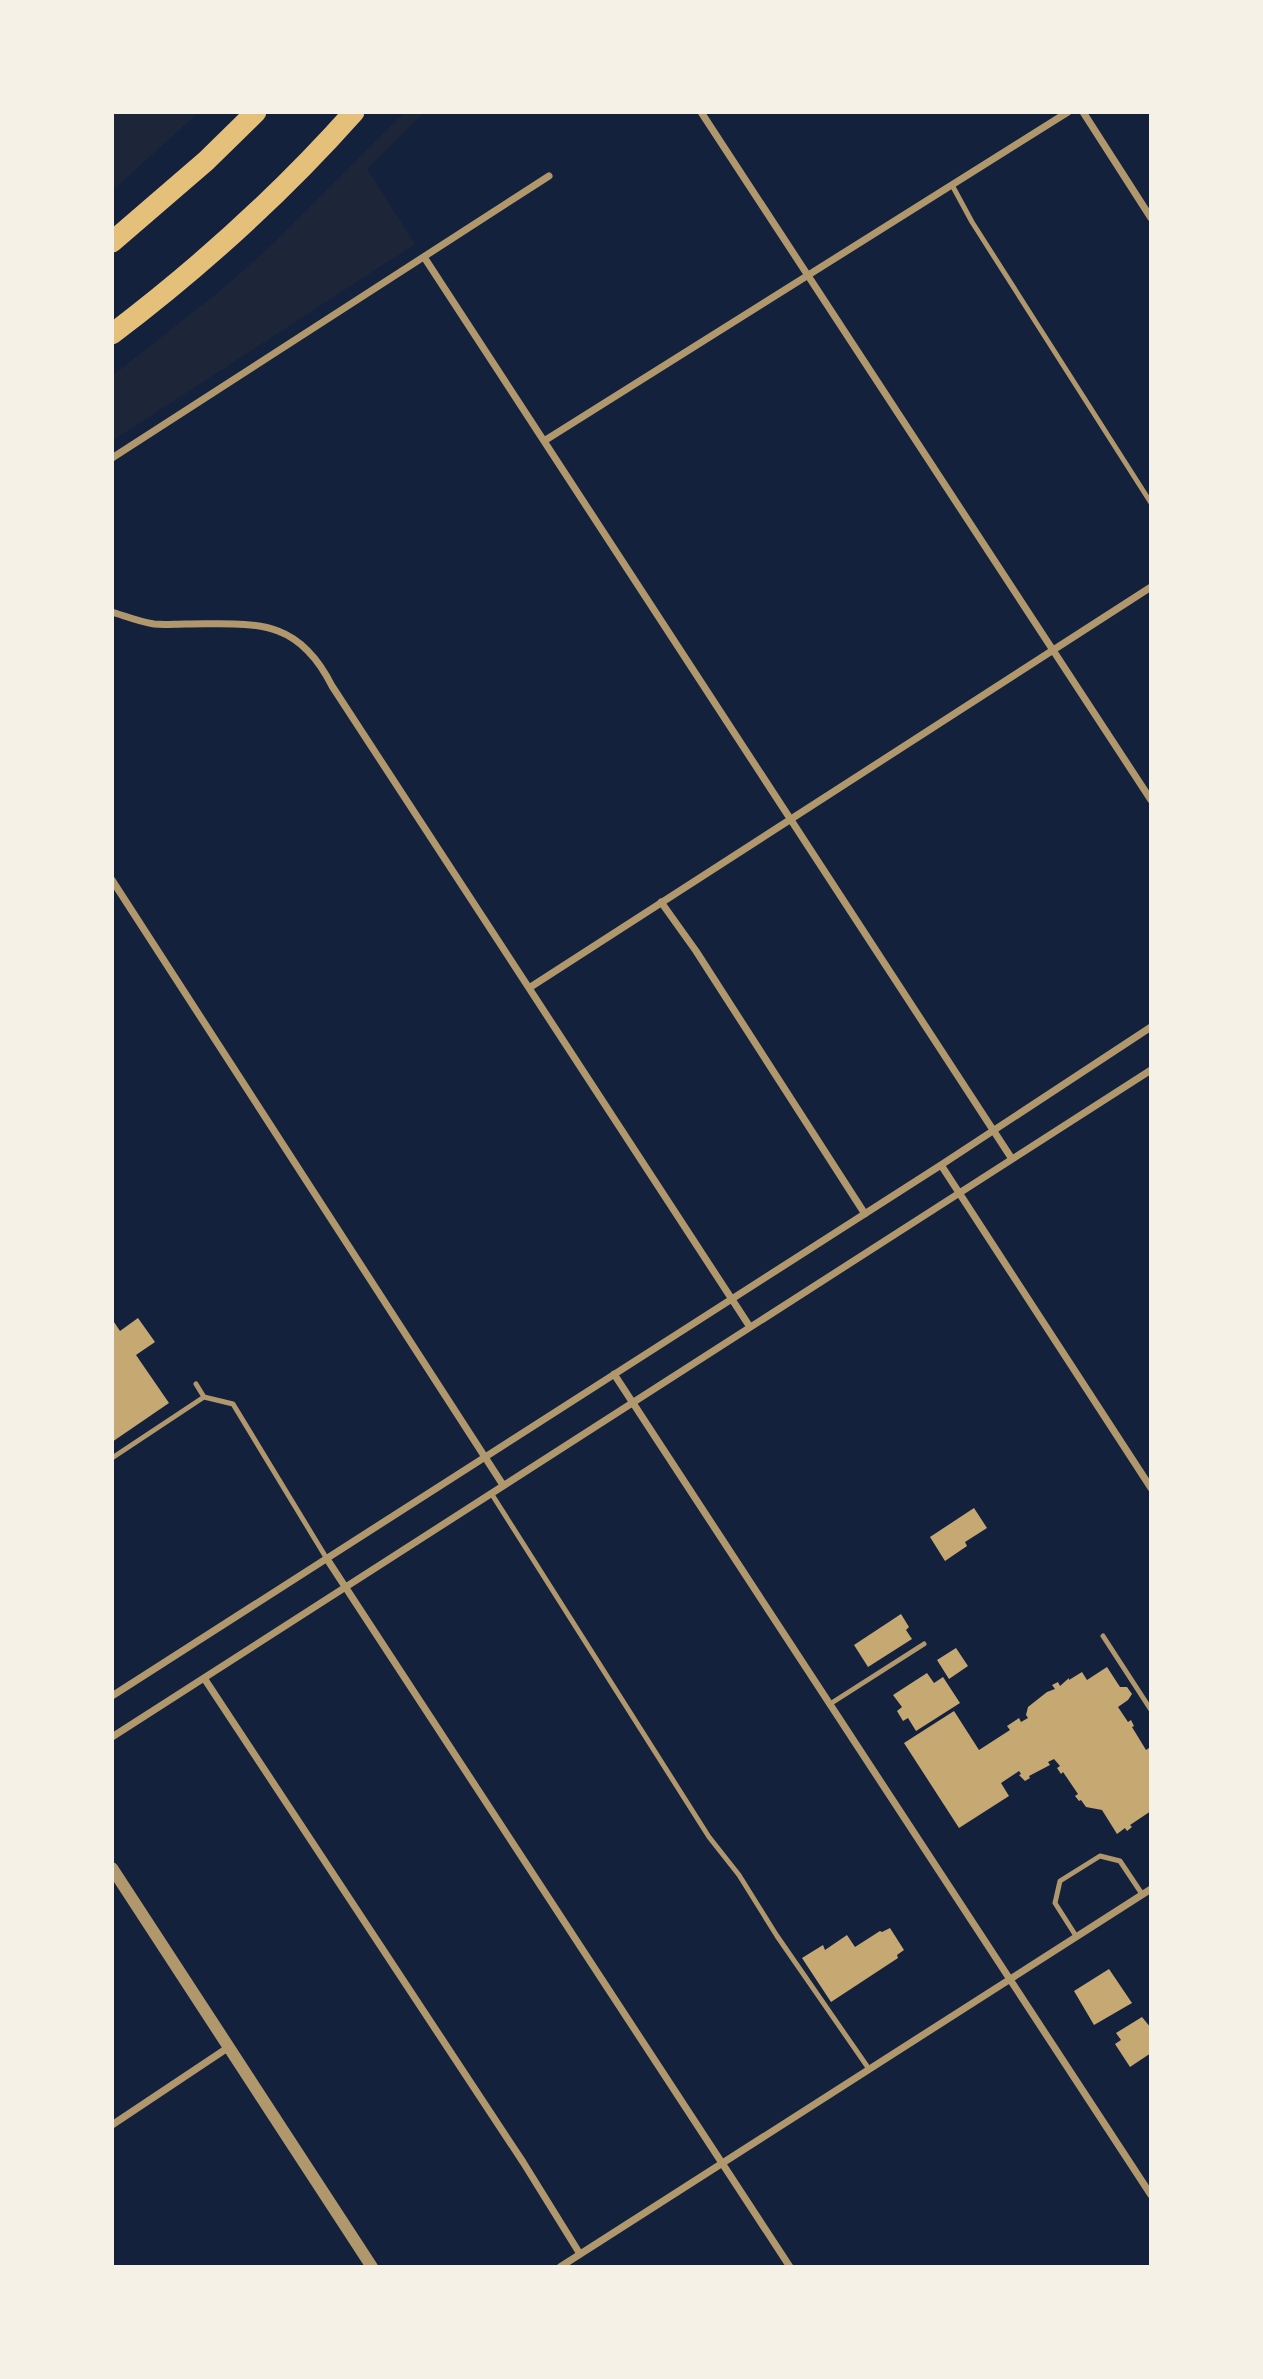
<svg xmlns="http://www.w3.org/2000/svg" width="1263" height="2379" font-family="Quicksand,sans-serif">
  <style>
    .green { fill: #1d2539 }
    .building { fill: #c6a872 }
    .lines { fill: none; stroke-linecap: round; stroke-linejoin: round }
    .service { stroke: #b1986c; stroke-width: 5 }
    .minor { stroke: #b1986c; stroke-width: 7 }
    .tertiary { stroke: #b1986c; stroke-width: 12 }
    .motorway { stroke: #e5c07b; stroke-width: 21 }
  </style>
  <rect width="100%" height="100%" fill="#14213d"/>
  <path class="green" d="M112,112H199L112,191Z
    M405,112H424L367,169L415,244L112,441V376L226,286L274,243Z"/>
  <path class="building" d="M138,1318L155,1342L136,1355L169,1403L112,1442V1319L120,1331Z
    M974,1508L987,1528L965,1542L967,1546L945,1561L930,1537Z
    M901,1614L909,1627L906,1630L912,1639L868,1667L854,1645Z
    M956,1648L968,1666L949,1679L937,1660Z
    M1107,1667L1120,1687H1127L1132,1694L1128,1700L1118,1707L1128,1722L1131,1720L1134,1726L1132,1727L1146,1750L1149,1748L1151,1751V1811L1130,1825L1132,1827L1127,1831L1125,1828L1117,1834L1102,1810L1086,1807L1081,1800L1079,1801L1075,1796L1078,1794L1063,1772L1061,1774L1057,1768L1060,1766L1054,1759L1048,1762L1050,1765L1029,1776L1030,1778L1025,1781L1019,1775L1021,1774L1019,1771L1001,1783L1009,1796L959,1828L904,1743L954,1711L979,1750L1010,1730L1007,1726L1019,1718L1021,1722L1028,1718L1026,1715L1028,1707L1047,1692L1055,1689L1052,1685L1058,1682L1060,1686L1069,1678V1680L1082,1672L1087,1680Z
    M927,1673L934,1683L943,1677L960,1703L916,1731L908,1718L903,1721L897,1711L902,1707L893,1695Z
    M890,1928L904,1950L897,1955L898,1958L831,2002L802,1958L823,1945L825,1950L847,1935L855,1947L880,1931L882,1932Z
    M1109,1969L1132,2003L1094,2025L1074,1991Z
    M1142,2017L1151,2028V2053L1130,2067L1115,2044L1121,2040L1116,2033Z"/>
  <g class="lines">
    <path class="service" d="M952,185L972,222L1151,503
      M196,1384L204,1397L233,1404L327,1559
      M112,1458L204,1397
      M491,1493L709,1837L739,1875L777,1936L869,2069
      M1103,1636L1151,1710
      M830,1704L924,1644
      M1076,1936L1055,1903L1060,1881L1100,1856L1120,1861L1142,1894"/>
    <path class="minor" d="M701,112L1151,800
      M1083,112L1151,218
      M424,257L1012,1159
      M544,441L1068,112
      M112,458L549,176
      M112,612C125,616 140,622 154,624C164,625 175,624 186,624C254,624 297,616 332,686L750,1327
      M112,880L503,1485
      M661,902L696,951L865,1214
      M529,988L1151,587
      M941,1165L1151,1488
      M614,1374L1151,2195
      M327,1559L790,2267
      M204,1678L523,2162L580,2254
      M112,1696L941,1165L1151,1027
      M112,1737L1151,1070
      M112,2125L229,2047
      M560,2267L1151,1889"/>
    <path class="tertiary" d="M112,1868L372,2267"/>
    <path class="motorway" d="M112,242L206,161L256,112
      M112,334C199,268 281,194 354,112"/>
  </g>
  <rect width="1263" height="2379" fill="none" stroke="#f6f1e7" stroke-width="228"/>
</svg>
